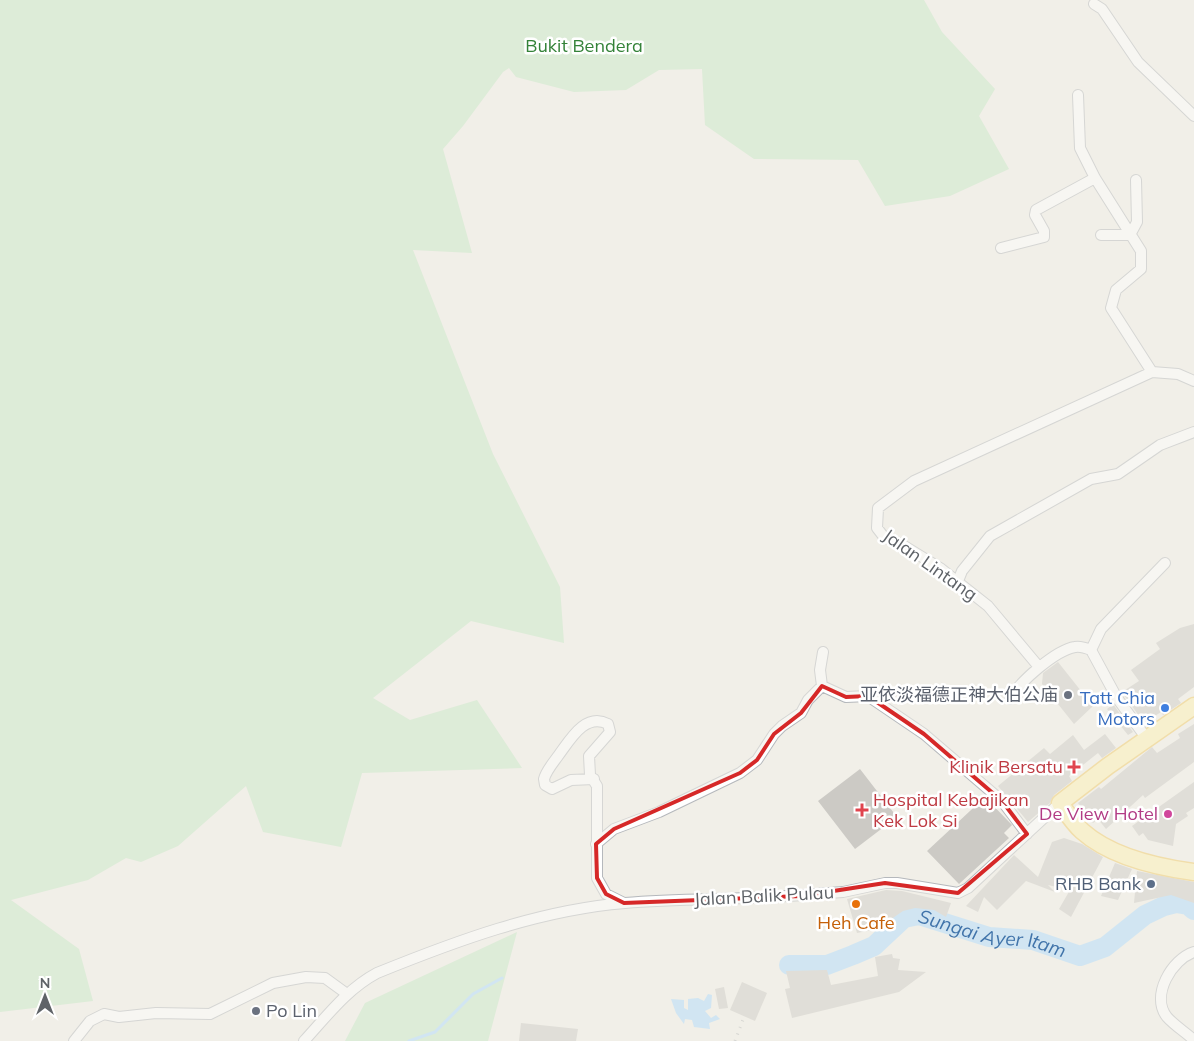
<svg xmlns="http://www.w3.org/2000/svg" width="1194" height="1041" font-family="Mulish,'Noto Sans SC',sans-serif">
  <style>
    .green { fill: #c5e8c5 }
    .water { fill: #aadaff }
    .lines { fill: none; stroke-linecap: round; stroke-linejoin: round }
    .stream { stroke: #aadaff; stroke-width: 3 }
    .river { stroke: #aadaff; stroke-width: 20 }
    .building { fill: #cccac5 }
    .street-casing { stroke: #b5b8bc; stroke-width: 12 }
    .primary-casing { stroke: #f2c960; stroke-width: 19 }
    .street { stroke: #fff; stroke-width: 10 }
    .primary { stroke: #fff2af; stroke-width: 16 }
    .rail { stroke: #b6b7b8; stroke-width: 3; stroke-dasharray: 1 6; stroke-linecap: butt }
    .marked { fill: none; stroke: #d62828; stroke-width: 4; stroke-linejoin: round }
    .worship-dot { fill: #6b7280; stroke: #fff; stroke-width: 2 }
    .shop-dot { fill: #3f7fe0; stroke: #fff; stroke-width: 2 }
    .health-dot { fill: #e0444e; stroke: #fff; stroke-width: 2 }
    .hotel-dot { fill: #d1479c; stroke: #fff; stroke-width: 2 }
    .service-dot { fill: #5c6f8a; stroke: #fff; stroke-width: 2 }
    .food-dot { fill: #e8710a; stroke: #fff; stroke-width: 2 }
    .labels { text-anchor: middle; stroke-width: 5; stroke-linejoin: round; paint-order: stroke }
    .park-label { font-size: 18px; fill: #348238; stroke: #fff }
    .street-label { font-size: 18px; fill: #5f6368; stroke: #fff }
    .worship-label { font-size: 18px; fill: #5b616d; stroke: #fff; text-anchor: end }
    .shop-label { font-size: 18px; fill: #366cbe; stroke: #fff; text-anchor: end }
    .health-label { font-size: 18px; fill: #be3a42; stroke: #fff; text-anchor: end }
    .hotel-label { font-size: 18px; fill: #b23c85; stroke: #fff; text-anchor: end }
    .service-label { font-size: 18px; fill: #4e5e75; stroke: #fff; text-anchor: end }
    .food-label { font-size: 18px; fill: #c56008; stroke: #fff }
    .water-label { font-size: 19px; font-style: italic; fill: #4174aa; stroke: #fff }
  </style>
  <rect width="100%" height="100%" fill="#f1efe8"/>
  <path class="green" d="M0,0H924L942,32L995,89L979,116L1009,169L950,196L885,206L858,160L754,159L705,125L702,69L659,70L626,90L574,92L516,77L509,68L503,72L463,126L443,149L472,253L413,250L493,454L560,587L564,643L471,621L373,698L410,720L477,700L522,768L362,773L341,847L263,832L246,786L178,846L141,862L126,858L88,880L11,900L79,949L93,1001L0,1012Z
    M517,932L488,1041H345L365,1003Z"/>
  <path class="water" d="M708,994L712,995L711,1008L705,1011L711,1018L716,1015L720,1019L709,1023L710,1029L694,1027L692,1020L685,1019L684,1024L676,1013L671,999L684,1000V1008L688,1010V999L698,998L704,1001Z"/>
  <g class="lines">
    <path class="stream" d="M409,1041L435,1032L473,994L502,978"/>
    <path class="river" id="s1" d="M789,965H827L853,955L874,946L904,918L919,915L989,937L1033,940L1080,956L1105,947L1145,915L1164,906L1176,903L1188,905L1194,910"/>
  </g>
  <path class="building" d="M1194,624V687L1178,699L1181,703L1163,715L1161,712L1144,723L1122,692L1139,681L1131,670L1160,649L1156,643L1180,628Z
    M1058,662L1093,706L1074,724L1042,684L1043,673Z
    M1113,704L1133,732L1128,735L1107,709Z
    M1194,724V762L1145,798L1143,795L1106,829L1098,819L1093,823L1078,803L1099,787L1101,789L1152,747L1157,753L1180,738L1178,734Z
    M1105,734L1116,748L1102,758L1098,753L1069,776L1072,781L1054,795L1050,803L1028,822L998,786L1044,748L1050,754L1073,735L1084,750Z
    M860,769L897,817L855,849L818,801Z
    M1194,782V808L1186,813L1188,816L1176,824L1173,846L1148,840L1143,833L1139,836L1132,826Z
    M985,797L1012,825L1004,833L1009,838L959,884L927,851Z
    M1064,838L1082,844L1103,857L1071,917L1059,909L1070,890L1048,885L1055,892L1026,881L997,910L984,897L978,912L966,906L1014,855L1038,877L1052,842Z
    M1115,863L1132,869L1118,900L1101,896Z
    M1137,871L1194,882V903L1171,895L1134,903Z
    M886,890L902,891L951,903L946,917L934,910L915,908L903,911L877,929L857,933L847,899Z
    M892,954L893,958L900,959L898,970L926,972L899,992L792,1018L785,989L790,988L786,971L827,970L831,985L878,976L875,957Z
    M742,982L767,993L755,1021L730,1010Z
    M724,987L728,1008L719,1009L715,989Z
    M521,1023L578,1029L576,1041H519Z"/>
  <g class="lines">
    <g class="street-casing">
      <path id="street" d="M1094,4L1102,9L1138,62L1194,116
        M1078,95L1080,148L1095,178L1141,251V269L1116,290L1111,308L1152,372
        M1101,235H1130L1137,222L1136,180
        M1001,248L1044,237V231L1035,215L1036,210L1095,178
        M958,581L962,571L990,536L1091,479L1118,474L1160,445L1194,432
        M1091,650L1101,629L1165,563
        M823,652L820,670L822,686L846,697L868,696L924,734L1002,801L1027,834
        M1039,667L988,606L940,568L901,544L884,537L877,528L878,508L914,481L1152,372L1178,374L1194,381
        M1010,699C1019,682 1056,650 1075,647C1080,646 1086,648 1091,650L1117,698L1147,739
        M594,779L571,780L552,789L545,785L544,779C546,771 553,763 558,756C570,740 585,712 608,724L610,732L589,756L590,775L597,786V878L606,894L624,903
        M596,844L614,829L659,812L740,773L757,760L774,734L782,726L801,713L808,700L822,686
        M1194,952C1172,959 1150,996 1167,1017C1174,1025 1185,1032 1194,1040
        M74,1041L90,1021L104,1014L119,1017L156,1013L210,1014L273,983L306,977L325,978L347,994
        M304,1041C327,1016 347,989 377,973C456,941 539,910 625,903C688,898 751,900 815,894L843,892L885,883H897L958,893L968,888L1060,803"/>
    </g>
    <g class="primary-casing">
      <path id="primary" d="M1194,706L1108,766L1060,803C1067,813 1073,823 1082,831C1111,857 1156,867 1194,872"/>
    </g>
    <use href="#street" class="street"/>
    <use href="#primary" class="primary"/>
    <path class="rail" d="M735,1041L744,1017"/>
  </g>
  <path d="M0 0H1194V1041H0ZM822,686L846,697L868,696L924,734L1002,801L1027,834L958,893L885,883L801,896L624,903L606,894L597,878L596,844L614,829L740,773L757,760L774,734L801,713Z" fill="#f1efe8" fill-opacity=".55" fill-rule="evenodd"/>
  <path class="marked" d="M822,686L846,697L868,696L924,734L1002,801L1027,834L958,893L885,883L801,896L624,903L606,894L597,878L596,844L614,829L740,773L757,760L774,734L801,713Z"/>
  <g class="worship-dot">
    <circle cx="1068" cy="695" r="5"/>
    <circle cx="256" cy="1011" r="5"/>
  </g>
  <circle class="shop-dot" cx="1165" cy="708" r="5"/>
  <g class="health-dot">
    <path d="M1071.5 759.5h5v5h5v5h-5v5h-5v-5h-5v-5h5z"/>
    <path d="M859.5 802.5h5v5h5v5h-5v5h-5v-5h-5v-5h5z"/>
  </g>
  <circle class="hotel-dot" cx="1168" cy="814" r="5"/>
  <circle class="service-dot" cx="1151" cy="884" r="5"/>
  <circle class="food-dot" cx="856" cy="904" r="5"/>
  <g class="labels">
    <g class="park-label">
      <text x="584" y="52">Bukit Bendera</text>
    </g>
    <g class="street-label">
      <text transform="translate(930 565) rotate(35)" y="6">Jalan Lintang</text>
      <text transform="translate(764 896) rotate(-3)" y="6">Jalan Balik Pulau</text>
    </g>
    <g class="worship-label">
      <text x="1058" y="701">亚依淡福德正神大伯公庙</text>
      <text x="266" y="1017" text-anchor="start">Po Lin</text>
    </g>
    <g class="shop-label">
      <text x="1155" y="704">Tatt Chia<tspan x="1155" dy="21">Motors</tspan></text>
    </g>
    <g class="health-label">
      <text x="1063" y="773">Klinik Bersatu</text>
      <text x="873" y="806" text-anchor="start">Hospital Kebajikan<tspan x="873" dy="21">Kek Lok Si</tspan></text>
    </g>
    <g class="hotel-label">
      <text x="1158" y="820">De View Hotel</text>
    </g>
    <g class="service-label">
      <text x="1141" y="890">RHB Bank</text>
    </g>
    <g class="food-label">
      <text x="856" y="929">Heh Cafe</text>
    </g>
    <g class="water-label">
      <text dy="7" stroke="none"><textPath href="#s1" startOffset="221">Sungai Ayer Itam</textPath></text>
    </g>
  </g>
  <g transform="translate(45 996)" stroke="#ffffff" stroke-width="4" paint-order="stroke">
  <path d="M0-4L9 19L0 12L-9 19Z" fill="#5f6368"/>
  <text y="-8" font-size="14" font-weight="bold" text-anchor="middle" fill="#5f6368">N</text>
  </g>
</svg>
